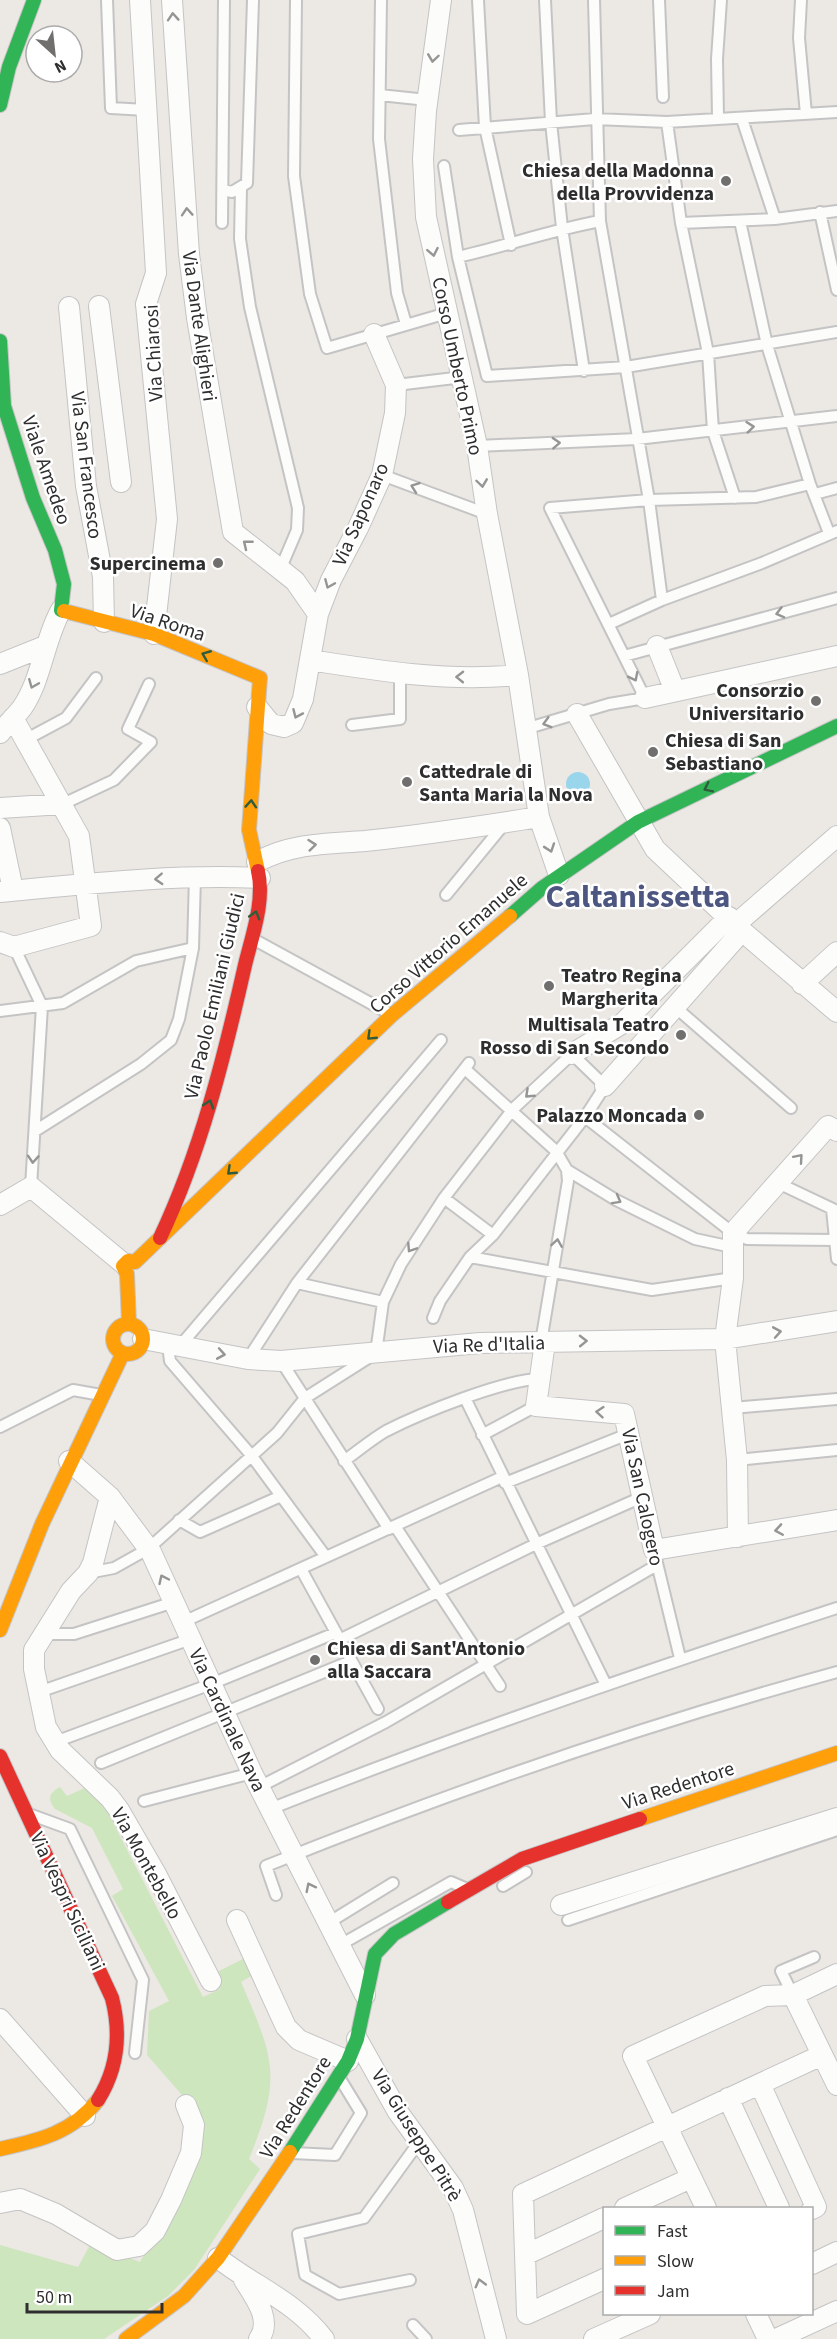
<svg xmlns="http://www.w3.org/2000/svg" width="837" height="2339" font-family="'Source Sans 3',sans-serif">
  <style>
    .green { fill: #cee6be }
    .water { fill: #99d6ec }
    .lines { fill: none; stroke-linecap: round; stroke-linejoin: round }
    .lane-casing { stroke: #c5c4c5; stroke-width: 14 }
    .street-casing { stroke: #c5c4c5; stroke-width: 22 }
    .fast-casing { stroke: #c5c4c5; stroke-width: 16 }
    .slow-casing { stroke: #c5c4c5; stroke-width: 16 }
    .jam-casing { stroke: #c5c4c5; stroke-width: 16 }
    .lane { stroke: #fcfcfb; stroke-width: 10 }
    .street { stroke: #fcfcfb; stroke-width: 20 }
    .fast { stroke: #30b455; stroke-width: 14 }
    .slow { stroke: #ff9f0a; stroke-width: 14 }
    .jam { stroke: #e5322d; stroke-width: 14 }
    .oneway { stroke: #959594 }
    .oneway2 { stroke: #2f5d3c }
    .poi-dot { fill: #706f6e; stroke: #fff; stroke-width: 2 }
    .labels { text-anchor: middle; stroke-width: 5; stroke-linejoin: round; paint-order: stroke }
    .poi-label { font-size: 20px; font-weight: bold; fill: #2e2e2e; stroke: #fff; text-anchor: end }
    .street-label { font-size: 20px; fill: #2e2e2e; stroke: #fff }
    .town-label { font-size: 32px; font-weight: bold; fill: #4d5680; stroke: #fff }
  </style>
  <rect width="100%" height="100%" fill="#ece8e4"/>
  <path class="green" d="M89,1786L88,1792L104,1805L203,1997L220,1989L213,1974L247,1957L255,1974L241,1982C275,2060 282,2078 249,2159L260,2169L194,2270L168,2296L104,2339H0V2245L78,2267L91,2243L140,2262L195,2164L193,2112L182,2095L147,2055L149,2011L169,2001L112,1896L123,1889L92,1828L55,1809C47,1799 49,1793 60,1787L67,1796Z"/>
  <path class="water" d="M566 784a12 12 0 1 1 24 0a12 12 0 1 1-24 0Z"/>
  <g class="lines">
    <g class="lane-casing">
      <path id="lane" d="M107,0L111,108L146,110
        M296,0L294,176L310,294L327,348L447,313
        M381,0L379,139L397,293L406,324
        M478,0L485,127L511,245
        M545,0L551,122L562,228L584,371
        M594,0L600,221L649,500L662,600
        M659,0L663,97
        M801,0L799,38L806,114
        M380,95L427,100
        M718,117L717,59L721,0
        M742,119L775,219
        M667,122L681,223L708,353L713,431L735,498
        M459,130L595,119L667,122L837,112
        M444,166L458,257L487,376L626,367L837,332
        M241,188L240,239L250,307L298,508L297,530L280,570
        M223,190L232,192L247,183L253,0
        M820,212L837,290
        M740,221L767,345L810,484L829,533
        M222,223L224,0
        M681,223L775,219L837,211
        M458,257C506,246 552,230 600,221
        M396,385L463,377
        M477,446L637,439L837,416
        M382,475L487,514
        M815,494L837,488
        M609,624L662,600L762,563L837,531
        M624,656L837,598
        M352,725L400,719V674
        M525,729L609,704L645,698L550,508L649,500L756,497L810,484
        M25,740L66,718L96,678
        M63,804L114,780L151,742L128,729L149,684
        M446,895L505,823
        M253,939L392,1015
        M14,947L42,1006L31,1187
        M674,1006L791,1108
        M0,1011L63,1003L136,961L193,948
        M465,1069L556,1151L567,1170L616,1200L695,1239L732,1247
        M585,1117L733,1233L747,1239L836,1240
        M35,1131L141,1064L171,1040L179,1019L193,948L195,877
        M778,1183L837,1211
        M444,1198L493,1235
        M832,1209L837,1259
        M470,1257L652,1290L733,1278
        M297,1283L383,1302
        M541,1342L568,1181L567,1170
        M168,1345L170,1361L251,1455L326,1557
        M179,1347L441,1040
        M248,1359L297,1283L469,1063
        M281,1361L389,1529
        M465,1398L606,1685
        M732,1408L837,1399
        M0,1427L73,1390L101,1395
        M482,1435L536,1406
        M737,1460L837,1450
        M344,1461C358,1451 372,1439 386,1431C419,1414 505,1379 540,1379
        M505,1483L628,1434
        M179,1520L200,1532L281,1496
        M395,1526L500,1686
        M656,1559L680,1658
        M301,1569L378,1709
        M88,1573L114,1568L148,1549L277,1433L305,1398L376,1353L383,1302L401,1264L444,1198L513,1109L572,1054L605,1086L585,1117L493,1235L470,1257L440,1301L433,1318
        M183,1622L502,1477
        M44,1634H74L174,1602
        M339,1640L536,1544L642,1497
        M39,1692L191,1639
        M55,1742L211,1684L335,1633
        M101,1763L351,1661
        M259,1787L386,1722L657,1565
        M144,1801L252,1773
        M270,1809C457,1735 646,1670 837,1608
        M29,1814L70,1829L143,1980L135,2053
        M503,1886L526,1872
        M276,1895L266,1866C453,1791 643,1725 837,1672
        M568,1920L837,1830
        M328,1923L393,1883
        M340,1945L451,1882L465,1888
        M793,1995L781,1971L814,1957
        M292,2153L335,2155L361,2113L339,2077
        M410,2280L339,2294L305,2275L298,2234L364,2218L419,2142
        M413,2325L426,2339"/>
    </g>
    <g class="street-casing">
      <path id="street" d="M140,0L156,273L146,304L167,519L154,634
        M172,0L189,254L197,318L233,532L295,581L318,614
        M441,0L426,111L423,159L426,217L477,446L487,514L518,675L539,817L559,875
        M99,306L121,482
        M69,307L86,486L103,577L104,622
        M657,646L675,691
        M310,660C379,671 448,682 518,675
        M0,664L45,646
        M645,698L837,656
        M257,707L271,724L284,727L293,723L303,699L318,614L331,580L358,528L382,475L395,413L396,385L374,334
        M577,714L655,849L742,931L837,1012
        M0,733C7,724 16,716 22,708C42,679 44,640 61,610
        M0,808L63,804
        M0,828L13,890
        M257,862C291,843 327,844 365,841C423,835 482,826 539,817
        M0,892C86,884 173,874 260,878
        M736,924L837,836
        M0,942L14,947L91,926L79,836L13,718
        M802,984L837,952
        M572,1054L623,1023L729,917
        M605,1086L742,931
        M0,1205L31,1187L124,1264
        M143,1339L248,1359L281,1361L480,1343L725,1339L837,1321
        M545,1342L536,1406L624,1414L654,1550L837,1520
        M69,1461L110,1497L151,1552L252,1773L365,1995
        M110,1497L93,1563L88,1573L71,1591L34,1650V1669L46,1727L60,1750L110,1798L119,1810L156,1874L211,1981
        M738,1537L737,1460L725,1339L733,1278V1233L828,1126L837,1131
        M561,1905L837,1818
        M237,1920L286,2027L299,2040L348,2061
        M793,1995L837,2085
        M0,2019L85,2116
        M357,2039L398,2112L453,2188L463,2210L496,2339
        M760,2084L816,2207L812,2209
        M728,2098L779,2208
        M0,2203L20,2199L56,2214L117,2250L139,2246L155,2231L171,2200L191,2153L194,2125L186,2105
        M625,2208L691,2178
        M706,2208L633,2056L765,1996L793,1995L837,1974
        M525,2255L604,2218
        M218,2258C255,2287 295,2301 324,2339
        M812,2264L837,2252
        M604,2279L527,2314L523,2194L822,2055
        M244,2280C254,2296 273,2320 259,2339
        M756,2314L768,2339
        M594,2339L650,2314
        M776,2339L837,2311"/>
    </g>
    <g class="fast-casing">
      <path id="fast" d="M0,105L9,67L34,0
        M0,341L4,406L33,498L55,550L64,584L61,610L64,611
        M510,916L542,888L638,822L837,726
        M290,2152L348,2061L357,2039L375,1954L394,1934L448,1902"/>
    </g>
    <g class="slow-casing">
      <path id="slow" d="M64,611L154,634L260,678L249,830L258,871
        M135,1262L392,1015L510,916
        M129,1324L127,1274L123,1266L128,1261L135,1262
        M113 1339a15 15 0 1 1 30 0a15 15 0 1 1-30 0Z
        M0,1630L42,1524L123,1353
        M640,1819L837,1753
        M0,2149C40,2140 72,2133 98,2100
        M126,2339L184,2296L218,2258L290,2152"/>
    </g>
    <g class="jam-casing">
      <path id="jam" d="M160,1238C201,1151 224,1058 245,965C252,936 265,901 258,871
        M0,1756L112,1998C121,2033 118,2068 98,2100
        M448,1902L522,1859L640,1819"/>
    </g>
    <use href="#lane" class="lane"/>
    <use href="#street" class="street"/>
    <use href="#fast" class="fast"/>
    <use href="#slow" class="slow"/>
    <use href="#jam" class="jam"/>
  </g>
  <defs><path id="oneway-chevron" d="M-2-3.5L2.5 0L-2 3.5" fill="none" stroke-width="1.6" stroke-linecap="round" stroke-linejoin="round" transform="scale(1.5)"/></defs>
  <g class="oneway">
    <use href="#oneway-chevron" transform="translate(173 17) rotate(-94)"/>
    <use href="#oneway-chevron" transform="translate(433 58) rotate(98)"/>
    <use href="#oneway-chevron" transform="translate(187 212) rotate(-94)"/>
    <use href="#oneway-chevron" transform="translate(433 252) rotate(79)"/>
    <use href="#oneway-chevron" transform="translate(750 427) rotate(-6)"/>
    <use href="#oneway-chevron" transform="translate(556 443) rotate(-3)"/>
    <use href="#oneway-chevron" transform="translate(482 483) rotate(82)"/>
    <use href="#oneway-chevron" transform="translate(415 487) rotate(-160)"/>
    <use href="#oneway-chevron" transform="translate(247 544) rotate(-141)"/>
    <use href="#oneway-chevron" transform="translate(329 584) rotate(113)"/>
    <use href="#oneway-chevron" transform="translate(780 613) rotate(165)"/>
    <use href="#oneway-chevron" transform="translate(460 677) rotate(-179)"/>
    <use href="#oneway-chevron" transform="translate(634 677) rotate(63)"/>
    <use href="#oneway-chevron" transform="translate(33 684) rotate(112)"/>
    <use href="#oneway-chevron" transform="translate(297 714) rotate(114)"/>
    <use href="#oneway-chevron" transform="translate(547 723) rotate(164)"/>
    <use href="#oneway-chevron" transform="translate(312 845) rotate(-6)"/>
    <use href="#oneway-chevron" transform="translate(550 848) rotate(71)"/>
    <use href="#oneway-chevron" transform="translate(159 879) rotate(177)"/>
    <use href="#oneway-chevron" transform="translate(529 1094) rotate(137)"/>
    <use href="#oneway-chevron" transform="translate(799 1158) rotate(-49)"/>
    <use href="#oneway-chevron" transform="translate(33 1159) rotate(94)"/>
    <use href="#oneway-chevron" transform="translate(617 1200) rotate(29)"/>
    <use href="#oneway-chevron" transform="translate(557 1243) rotate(-81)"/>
    <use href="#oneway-chevron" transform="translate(411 1248) rotate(123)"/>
    <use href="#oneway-chevron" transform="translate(777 1332) rotate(-10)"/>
    <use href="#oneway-chevron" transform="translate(583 1341) rotate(-1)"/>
    <use href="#oneway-chevron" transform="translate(221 1354) rotate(10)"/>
    <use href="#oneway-chevron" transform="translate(600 1412) rotate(-175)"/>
    <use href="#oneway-chevron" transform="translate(779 1530) rotate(171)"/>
    <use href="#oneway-chevron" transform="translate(163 1579) rotate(-115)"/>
    <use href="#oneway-chevron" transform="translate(310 1887) rotate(-117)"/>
    <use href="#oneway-chevron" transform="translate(480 2283) rotate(-105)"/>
  </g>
  <g class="oneway2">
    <use href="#oneway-chevron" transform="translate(206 655) rotate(-158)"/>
    <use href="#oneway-chevron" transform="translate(708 788) rotate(154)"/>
    <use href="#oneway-chevron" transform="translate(251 804) rotate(-86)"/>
    <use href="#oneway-chevron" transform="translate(255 915) rotate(-74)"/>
    <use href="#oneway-chevron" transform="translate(371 1036) rotate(136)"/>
    <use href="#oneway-chevron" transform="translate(209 1104) rotate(-72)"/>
    <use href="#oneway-chevron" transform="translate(231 1171) rotate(137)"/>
  </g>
  <g class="poi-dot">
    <circle cx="726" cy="181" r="6"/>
    <circle cx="218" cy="563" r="6"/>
    <circle cx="816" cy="701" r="6"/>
    <circle cx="653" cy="752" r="6"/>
    <circle cx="407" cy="782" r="6"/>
    <circle cx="549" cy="986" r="6"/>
    <circle cx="681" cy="1035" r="6"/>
    <circle cx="699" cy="1115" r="6"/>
    <circle cx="315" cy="1660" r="6"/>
  </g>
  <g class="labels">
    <g class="poi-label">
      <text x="714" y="177">Chiesa della Madonna<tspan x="714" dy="23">della Provvidenza</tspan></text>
      <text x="206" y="570">Supercinema</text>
      <text x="804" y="697">Consorzio<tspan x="804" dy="23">Universitario</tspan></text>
      <text x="665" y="747" text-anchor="start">Chiesa di San<tspan x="665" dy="23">Sebastiano</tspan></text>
      <text x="419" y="778" text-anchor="start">Cattedrale di<tspan x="419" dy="23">Santa Maria la Nova</tspan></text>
      <text x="561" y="982" text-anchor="start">Teatro Regina<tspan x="561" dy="23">Margherita</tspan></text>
      <text x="669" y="1031">Multisala Teatro<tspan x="669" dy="23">Rosso di San Secondo</tspan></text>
      <text x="687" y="1122">Palazzo Moncada</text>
      <text x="327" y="1655" text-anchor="start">Chiesa di Sant'Antonio<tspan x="327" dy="23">alla Saccara</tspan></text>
    </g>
    <g class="street-label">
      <text transform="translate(200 326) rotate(82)" y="7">Via Dante Alighieri</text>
      <text transform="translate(153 353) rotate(-93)" y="7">Via Chiarosi</text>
      <text transform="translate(458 366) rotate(78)" y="7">Corso Umberto Primo</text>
      <text transform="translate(87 465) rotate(83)" y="7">Via San Francesco</text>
      <text transform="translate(47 470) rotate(71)" y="7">Viale Amedeo</text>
      <text transform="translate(360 514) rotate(-66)" y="7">Via Saponaro</text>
      <text transform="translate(168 622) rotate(19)" y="7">Via Roma</text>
      <text transform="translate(448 943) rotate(-41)" y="7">Corso Vittorio Emanuele</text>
      <text transform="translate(214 996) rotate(-77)" y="7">Via Paolo Emiliani Giudici</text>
      <text transform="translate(489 1344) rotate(-2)" y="7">Via Re d'Italia</text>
      <text transform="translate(643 1497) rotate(78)" y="7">Via San Calogero</text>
      <text transform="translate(228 1720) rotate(65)" y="7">Via Cardinale Nava</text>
      <text transform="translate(678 1785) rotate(-18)" y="7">Via Redentore</text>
      <text transform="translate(147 1863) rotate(61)" y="7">Via Montebello</text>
      <text transform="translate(68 1901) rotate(65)" y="7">Via Vespri Siciliani</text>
      <text transform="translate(295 2107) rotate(-58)" y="7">Via Redentore</text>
      <text transform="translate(417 2135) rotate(58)" y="7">Via Giuseppe Pitrè</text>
    </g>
    <g class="town-label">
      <text x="638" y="907">Caltanissetta</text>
    </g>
  </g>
  <rect x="603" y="2207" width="210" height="108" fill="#ffffff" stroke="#ababab" stroke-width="1.5"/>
  <rect x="615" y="2226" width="30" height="9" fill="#30b455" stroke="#ababab" stroke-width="1.5"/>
  <text x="657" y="2237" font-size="18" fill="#2e2e2e">Fast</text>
  <rect x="615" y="2256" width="30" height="9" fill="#ff9f0a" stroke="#ababab" stroke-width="1.5"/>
  <text x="657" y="2267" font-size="18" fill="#2e2e2e">Slow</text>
  <rect x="615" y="2286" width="30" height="9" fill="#e5322d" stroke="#ababab" stroke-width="1.5"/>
  <text x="657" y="2297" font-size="18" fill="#2e2e2e">Jam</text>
  <g transform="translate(54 54) rotate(153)"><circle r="28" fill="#ffffff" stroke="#ababab" stroke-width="1.5"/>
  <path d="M0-4.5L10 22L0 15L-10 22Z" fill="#706f6e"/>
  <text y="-9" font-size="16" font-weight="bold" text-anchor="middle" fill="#2e2e2e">N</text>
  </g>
  <path d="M27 2303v9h135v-9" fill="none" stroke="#2e2e2e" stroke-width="3"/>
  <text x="36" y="2303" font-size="18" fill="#2e2e2e" stroke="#ffffff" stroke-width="4.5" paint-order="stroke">50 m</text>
</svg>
